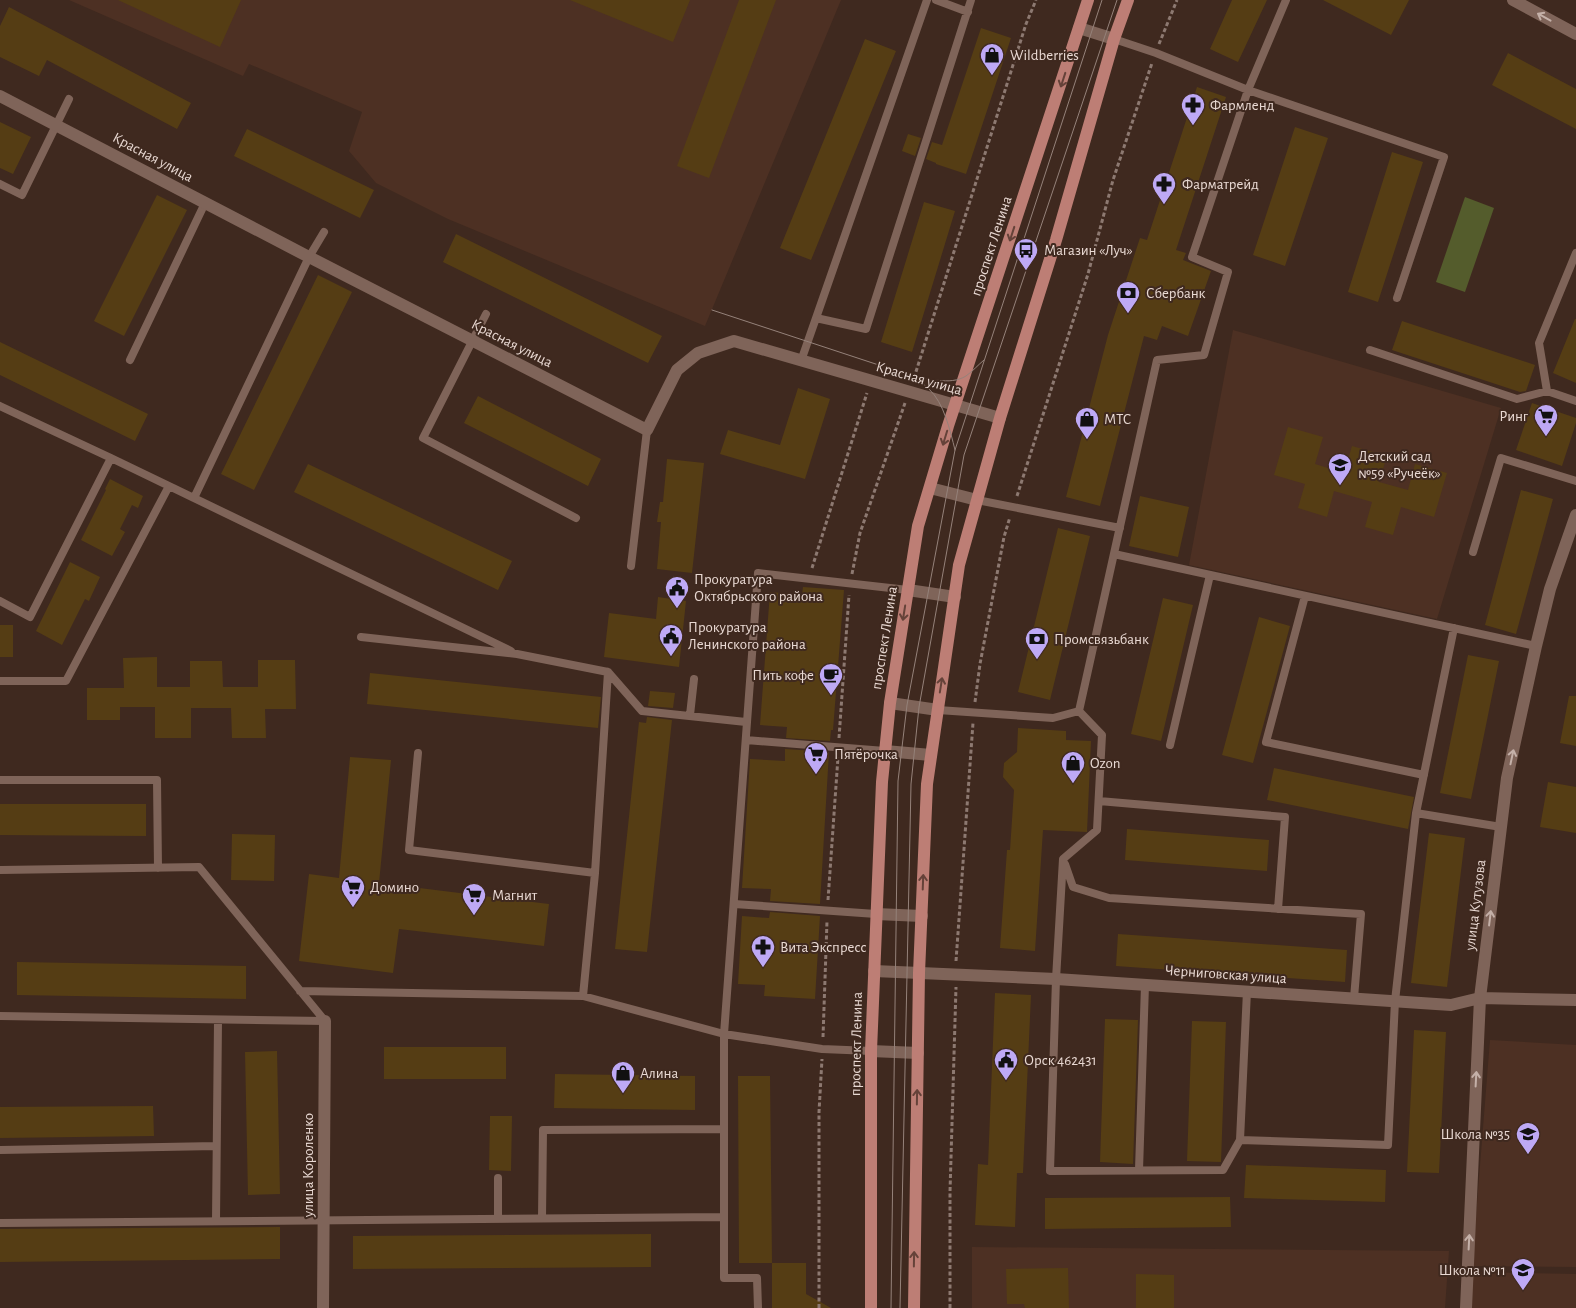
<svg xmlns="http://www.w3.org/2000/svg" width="1576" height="1308" font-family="'Alegreya Sans',sans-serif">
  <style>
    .built { fill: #4d3023 }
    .green { fill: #545c2c }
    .building { fill: #553d14 }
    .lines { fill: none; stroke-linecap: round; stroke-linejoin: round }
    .path { stroke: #8d7971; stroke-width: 3; stroke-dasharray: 4 2.5; stroke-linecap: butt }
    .lane { stroke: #7f6459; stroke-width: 8 }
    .street { stroke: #7f6459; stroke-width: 12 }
    .primary { stroke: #bd7e75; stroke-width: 12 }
    .tram { stroke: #95827a; stroke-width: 1 }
    .oneway { stroke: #c4b0a8 }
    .oneway2 { stroke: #654239 }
    .labels { text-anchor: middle; stroke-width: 4; stroke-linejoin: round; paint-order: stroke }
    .poi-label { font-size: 15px; fill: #e9d9d3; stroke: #3f291f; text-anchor: start }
    .street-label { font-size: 15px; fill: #e9d9d3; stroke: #3f291f }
  </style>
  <rect width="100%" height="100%" fill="#3f291f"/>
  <path class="built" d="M69,0H841L705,326L448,219L376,183L349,151L362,112L249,64L243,76Z
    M1233,330L1501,408L1437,619L1189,565Z
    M1490,1040L1576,1045V1267L1472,1266Z
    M972,1247L1449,1251L1445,1308H972Z
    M1470,1272L1576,1274V1308H1469Z"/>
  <path class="green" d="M1465,197L1494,208L1465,292L1436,282Z"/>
  <path class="building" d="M118,0H241L220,47Z
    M570,0H690L673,42Z
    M739,0H776L709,178L677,166Z
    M1232,0H1267L1238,62L1210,49Z
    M1323,0H1409L1391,35Z
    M9,7L191,103L177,129L47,60L39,76L0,57V26Z
    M981,28L1011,38L966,174L936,164V163L926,159L932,142L942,145Z
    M865,39L896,51L811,260L780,248Z
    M1508,53L1576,89V129L1492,85Z
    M1197,87L1226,97L1176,250L1186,253L1183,260L1211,271L1188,336L1162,326L1157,340L1144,336L1100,506L1066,497L1108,335L1140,238L1147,240Z
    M0,122L31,137L13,174L0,168Z
    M1295,127L1328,138L1285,266L1253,255Z
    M247,129L374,190L360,218L234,156Z
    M908,134L921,138L915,156L902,151Z
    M1392,152L1423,162L1378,302L1348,292Z
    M157,195L187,210L124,336L94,321Z
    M924,202L955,211L912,352L881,342Z
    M456,234L662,336L648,363L443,262Z
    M318,275L352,292L254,490L221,474Z
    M1575,319H1576V383L1553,373Z
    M1402,321L1535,365L1526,391L1520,392L1392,350Z
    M0,342L148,414L135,441L0,375Z
    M798,388L830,399L805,479L720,454L728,430L780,445Z
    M478,396L601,459L588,486L464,423Z
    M1532,403L1576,418V423L1562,466L1516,450Z
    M1288,427L1323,437L1315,464L1344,473L1352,446L1387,456L1379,482L1408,490L1415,464L1447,473L1434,517L1401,507L1393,535L1365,527L1372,502L1334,491L1327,517L1298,508L1305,484L1274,475Z
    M667,459L704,463L692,573L657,569L661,522H657L660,502H663Z
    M308,464L512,561L498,590L294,492Z
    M110,479L143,496L138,508L132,505L120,529L125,532L112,556L81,540L106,490L105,489Z
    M1521,490L1553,499L1516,634L1485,625Z
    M1140,496L1189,507L1178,557L1129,546Z
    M1058,528L1090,536L1050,700L1018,692Z
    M70,562L100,577L89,601L85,599L62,645L36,631Z
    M803,587L844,590L833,730H831L830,741L786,738L787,727L760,725L770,592L802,595Z
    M658,597L686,601L679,667L604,657L609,613L656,619Z
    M1163,598L1193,605L1161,741L1131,734Z
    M1259,617L1290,626L1253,763L1222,755Z
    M0,625H13V657H0Z
    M1468,655L1499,661L1471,799L1440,793Z
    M157,657V687H190V661H222L223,687H258V660H295L296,709H265L266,738H232L231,708H191V738H155V707H120V720H87V688H124L123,658Z
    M370,673L601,697L598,728L367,704Z
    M650,691L675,693L673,708L648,706Z
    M1569,696H1576V746L1560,743Z
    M647,717L672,720L647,952L615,949L639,722L646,723Z
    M1018,728L1066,731V740L1091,741L1087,832L1043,830L1035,951L1000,948L1007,850H1010L1014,790L1003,777L1004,763L1017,752Z
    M785,749L829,752L820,904L770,901L771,889L742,888L750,759L785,761Z
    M350,757L391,760L379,883L549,904L544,946L399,929L393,973L299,961L309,874L339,878Z
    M1274,768L1414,797L1408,829L1267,800Z
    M1548,782L1576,787V833L1540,827Z
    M0,804H146V836L0,835Z
    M1127,829L1269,840L1267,871L1125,860Z
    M1429,833L1465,838L1447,987L1411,983Z
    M232,834L275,835L274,881L231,880Z
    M770,912L820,916L815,999L764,996L765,985L738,984L742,916L769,918Z
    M1118,934L1347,950L1345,982L1116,966Z
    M17,962L246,966V999L17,995Z
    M995,993L1031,995L1023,1173H1017L1015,1227L975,1225L978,1164L988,1165Z
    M1105,1019L1138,1020L1133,1164L1100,1162Z
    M1192,1021L1226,1022L1221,1162L1187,1161Z
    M1414,1030L1446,1032L1439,1173L1407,1172Z
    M384,1047H506V1079H384Z
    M277,1051L280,1194L248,1195L245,1052Z
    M555,1074L695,1076V1110L554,1108Z
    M738,1076H770L772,1263H739Z
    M153,1106L154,1136L0,1138V1107Z
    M490,1116H512L511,1171L489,1170Z
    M1246,1165L1386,1170L1385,1202L1244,1198Z
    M1230,1197L1231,1227L1045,1229V1198Z
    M280,1227V1259L0,1262V1229Z
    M651,1234V1267L353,1269V1236Z
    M772,1263H806V1294L831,1308H772Z
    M1068,1268L1069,1308H1025L1024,1304H1007L1006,1269Z
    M1136,1274L1174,1275V1308H1136Z"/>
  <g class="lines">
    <path class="path" d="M1159,44L1177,0
      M914,378L1026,24L1036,0
      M1017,496L1088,274L1113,180L1152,63
      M812,568L867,393
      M852,574L860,533L905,403
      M975,702L980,664L1004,537L1010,517
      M839,738L849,595
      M828,900L838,757
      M956,961L973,723
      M823,1037L827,921
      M819,1308V1112L822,1059
      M950,1308V1192L956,987"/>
    <path class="lane" d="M936,0L968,12
      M1114,39L1156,53L1248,90L1444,157L1397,298
      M0,184L22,195L69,99
      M486,314L423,438L576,518
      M816,318L866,329L971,0
      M1370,350L1517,399L1547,391L1539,343L1576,253
      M130,360L205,203
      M801,361L927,0
      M1547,391L1576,401
      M0,406L111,458L511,651
      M194,498L309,257L324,232
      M977,500L1120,528
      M1473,552L1501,458L1576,481
      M1114,554L1536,646
      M631,566L647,430
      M1305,596L1266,742L1424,775
      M0,601L30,617L111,458
      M361,637L517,654L608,672L595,873L583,996
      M608,672L642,711L746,722
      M0,681H66L169,486
      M938,710L1053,718L1079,711
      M1079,711L1102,735L1097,830L1063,859L1056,979L1050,1171L1223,1170L1240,1140L1247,991
      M1079,711L1157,360L1204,355L1228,272L1192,257L1248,90L1286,0
      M690,715L694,679
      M746,740L885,751
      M1170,745L1210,575
      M418,753L409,850L595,873
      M0,780H157L158,868
      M1099,801L1285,817L1278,909
      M1416,813L1501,827
      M1065,864L1073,887L1109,898L1361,914L1354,998
      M0,870L199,867L325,1021
      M734,904L876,914
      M300,991L583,996L724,1034L822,1049L871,1051
      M0,1016L325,1021
      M1240,1140L1388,1145L1395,1001L1416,813L1454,628
      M0,1150L216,1146
      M1139,1170L1145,985
      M498,1218V1178
      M542,1218L543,1130L724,1129
      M216,1220L218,1021
      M0,1223L724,1217
      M758,1308L757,1278H724V1034L758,573L908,590"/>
    <path class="street" d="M1513,0L1576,34
      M1079,28L1114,39
      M0,96L309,257L647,430L677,370L698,353L734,341L1000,418
      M930,488L977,500
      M908,590L955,597
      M890,703L938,710
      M885,751L931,755
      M876,914L922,916
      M874,971L1056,979L1451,1005L1480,998L1576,1000
      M871,1051L918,1053
      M323,1308L325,1021
      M1466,1308L1480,998L1507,778L1536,646L1550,589L1576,515"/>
    <path class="primary" d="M871,1308V1051L882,782L890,703L918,526L948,426L1088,0
      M914,1308L919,973L927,784L959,565L1000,418L1056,240L1114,39L1128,0"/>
    <path class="tram" d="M712,310L909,375C926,378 950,386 966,376C973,371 978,365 984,360
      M913,377C918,381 924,384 929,389C944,403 950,430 955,450
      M891,1308L898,781L907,705L955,450L1102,0
      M900,1308L911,784L919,707L964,455L1117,0"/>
  </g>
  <defs><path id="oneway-shaft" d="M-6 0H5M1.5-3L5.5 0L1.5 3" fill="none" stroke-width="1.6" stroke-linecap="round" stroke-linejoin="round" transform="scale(1.25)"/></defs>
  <g class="oneway">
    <use href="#oneway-shaft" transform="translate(1544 17) rotate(-151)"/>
    <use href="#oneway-shaft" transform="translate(1512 757) rotate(-78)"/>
    <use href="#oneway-shaft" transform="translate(1490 918) rotate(-83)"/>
    <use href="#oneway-shaft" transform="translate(1476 1079) rotate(-87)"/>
    <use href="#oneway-shaft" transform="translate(1469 1242) rotate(-87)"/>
  </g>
  <g class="oneway2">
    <use href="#oneway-shaft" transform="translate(1063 80) rotate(108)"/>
    <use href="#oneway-shaft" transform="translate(1012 234) rotate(108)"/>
    <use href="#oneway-shaft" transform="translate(945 438) rotate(107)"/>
    <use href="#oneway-shaft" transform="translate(904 613) rotate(99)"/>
    <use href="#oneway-shaft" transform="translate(941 685) rotate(-81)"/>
    <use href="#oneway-shaft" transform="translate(923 882) rotate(-88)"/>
    <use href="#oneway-shaft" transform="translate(917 1097) rotate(-89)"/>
    <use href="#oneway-shaft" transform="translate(914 1259) rotate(-89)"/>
  </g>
  <defs>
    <g id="shop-pin" transform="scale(1.25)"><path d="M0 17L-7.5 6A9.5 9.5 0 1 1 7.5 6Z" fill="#bea9f5" stroke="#3f291f"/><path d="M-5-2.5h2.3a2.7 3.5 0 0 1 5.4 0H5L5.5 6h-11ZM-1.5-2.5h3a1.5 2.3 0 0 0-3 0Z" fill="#111"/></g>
    <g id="pharmacy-pin" transform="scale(1.25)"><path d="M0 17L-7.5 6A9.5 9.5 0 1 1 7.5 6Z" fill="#bea9f5" stroke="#3f291f"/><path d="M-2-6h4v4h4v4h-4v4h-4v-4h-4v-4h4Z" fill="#111"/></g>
    <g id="bus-pin" transform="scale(1.25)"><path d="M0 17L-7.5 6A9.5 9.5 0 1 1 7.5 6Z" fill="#bea9f5" stroke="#3f291f"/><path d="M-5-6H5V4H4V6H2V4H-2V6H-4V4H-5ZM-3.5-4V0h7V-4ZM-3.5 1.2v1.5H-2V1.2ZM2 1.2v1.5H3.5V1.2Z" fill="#111"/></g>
    <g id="bank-pin" transform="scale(1.25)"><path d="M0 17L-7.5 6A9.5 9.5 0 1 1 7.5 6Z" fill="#bea9f5" stroke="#3f291f"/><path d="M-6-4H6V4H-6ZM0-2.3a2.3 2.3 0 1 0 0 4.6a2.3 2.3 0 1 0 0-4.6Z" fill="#111"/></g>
    <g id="supermarket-pin" transform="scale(1.25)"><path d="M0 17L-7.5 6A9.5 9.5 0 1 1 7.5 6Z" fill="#bea9f5" stroke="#3f291f"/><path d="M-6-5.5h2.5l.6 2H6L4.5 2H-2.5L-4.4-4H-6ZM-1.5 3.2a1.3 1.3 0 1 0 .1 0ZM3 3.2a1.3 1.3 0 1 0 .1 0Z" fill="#111"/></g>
    <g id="school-pin" transform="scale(1.25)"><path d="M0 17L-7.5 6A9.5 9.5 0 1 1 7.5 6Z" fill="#bea9f5" stroke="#3f291f"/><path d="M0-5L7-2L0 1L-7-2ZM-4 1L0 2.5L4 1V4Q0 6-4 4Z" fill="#111"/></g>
    <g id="civic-pin" transform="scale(1.25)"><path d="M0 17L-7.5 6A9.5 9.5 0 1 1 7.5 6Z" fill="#bea9f5" stroke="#3f291f"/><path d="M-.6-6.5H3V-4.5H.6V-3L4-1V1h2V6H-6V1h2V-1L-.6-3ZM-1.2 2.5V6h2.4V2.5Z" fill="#111"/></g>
    <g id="cafe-pin" transform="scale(1.25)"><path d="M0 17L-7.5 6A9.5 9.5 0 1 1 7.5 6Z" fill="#bea9f5" stroke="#3f291f"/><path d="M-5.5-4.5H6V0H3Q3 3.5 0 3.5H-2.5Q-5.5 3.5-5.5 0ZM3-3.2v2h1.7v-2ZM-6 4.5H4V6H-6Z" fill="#111"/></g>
  </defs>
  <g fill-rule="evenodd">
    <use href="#shop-pin" x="992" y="55"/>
    <use href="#pharmacy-pin" x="1193" y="105"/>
    <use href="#pharmacy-pin" x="1164" y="184"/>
    <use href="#bus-pin" x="1026" y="250"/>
    <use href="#bank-pin" x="1128" y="293"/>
    <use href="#supermarket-pin" x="1546" y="416"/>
    <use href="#shop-pin" x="1087" y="419"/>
    <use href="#school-pin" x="1340" y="465"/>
    <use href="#civic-pin" x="677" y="588"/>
    <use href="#civic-pin" x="671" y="636"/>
    <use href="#bank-pin" x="1037" y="639"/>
    <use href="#cafe-pin" x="831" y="675"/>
    <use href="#supermarket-pin" x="816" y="754"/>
    <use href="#shop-pin" x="1073" y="763"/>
    <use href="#supermarket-pin" x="353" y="887"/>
    <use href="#supermarket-pin" x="474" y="895"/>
    <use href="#pharmacy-pin" x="763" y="947"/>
    <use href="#civic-pin" x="1006" y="1060"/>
    <use href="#shop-pin" x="623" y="1073"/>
    <use href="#school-pin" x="1528" y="1134"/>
    <use href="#school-pin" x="1523" y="1270"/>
  </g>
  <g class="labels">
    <g class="poi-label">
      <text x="1010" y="60">Wildberries</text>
      <text x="1210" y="110">Фармленд</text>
      <text x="1182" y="189">Фарматрейд</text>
      <text x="1044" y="255">Магазин «Луч»</text>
      <text x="1146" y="298">Сбербанк</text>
      <text x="1528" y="421" text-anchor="end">Ринг</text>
      <text x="1104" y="424">МТС</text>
      <text x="1358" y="461">Детский сад<tspan x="1358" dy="17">№59 «Ручеёк»</tspan></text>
      <text x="694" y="584">Прокуратура<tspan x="694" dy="17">Октябрьского района</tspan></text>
      <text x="688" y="632">Прокуратура<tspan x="688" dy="17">Ленинского района</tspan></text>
      <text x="1054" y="644">Промсвязьбанк</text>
      <text x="814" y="680" text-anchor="end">Пить кофе</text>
      <text x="834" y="759">Пятёрочка</text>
      <text x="1090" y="768">Ozon</text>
      <text x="370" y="892">Домино</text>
      <text x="492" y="900">Магнит</text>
      <text x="780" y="952">Вита Экспресс</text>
      <text x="1024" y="1065">Орск 462431</text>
      <text x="640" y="1078">Алина</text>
      <text x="1510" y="1139" text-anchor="end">Школа №35</text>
      <text x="1506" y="1275" text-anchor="end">Школа №11</text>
    </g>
    <g class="street-label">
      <text transform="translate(153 157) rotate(28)" y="5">Красная улица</text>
      <text transform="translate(991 246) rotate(-72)" y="5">проспект Ленина</text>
      <text transform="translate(512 343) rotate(27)" y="5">Красная улица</text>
      <text transform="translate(919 378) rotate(16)" y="5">Красная улица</text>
      <text transform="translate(884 638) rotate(-81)" y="5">проспект Ленина</text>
      <text transform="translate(1475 905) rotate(-83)" y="5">улица Кутузова</text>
      <text transform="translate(1226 974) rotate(4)" y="5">Черниговская улица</text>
      <text transform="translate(856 1044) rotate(-89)" y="5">проспект Ленина</text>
      <text transform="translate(308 1165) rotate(-90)" y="5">улица Короленко</text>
    </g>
  </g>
</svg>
